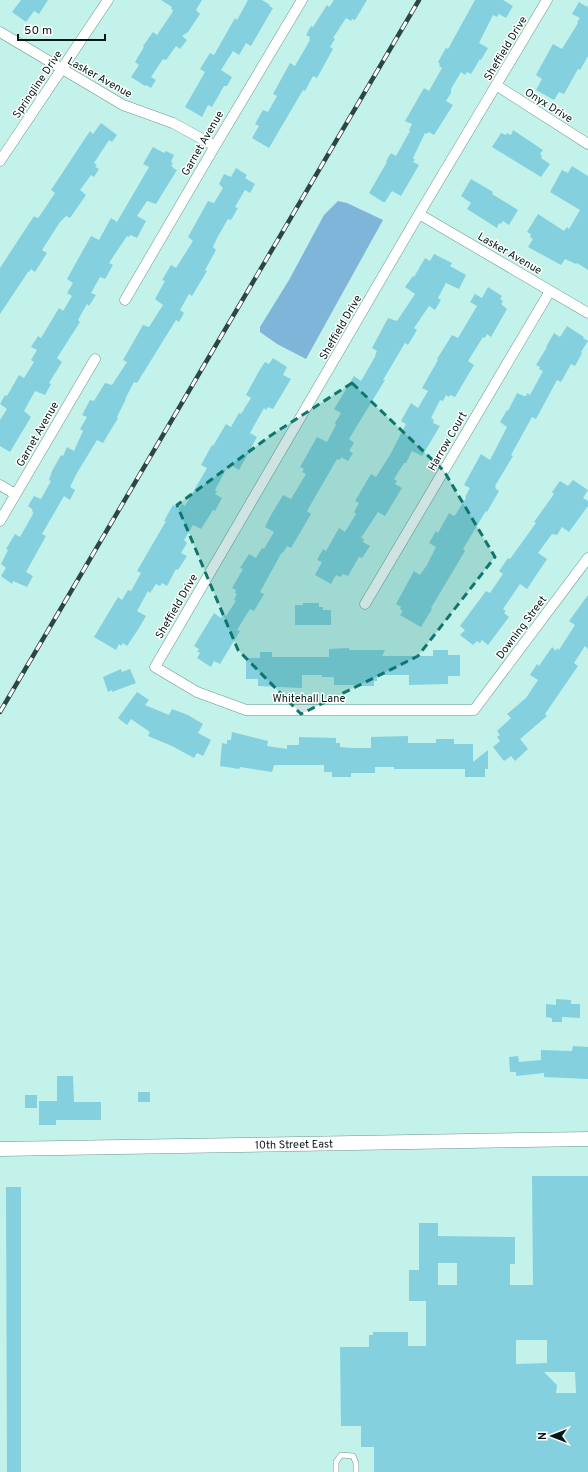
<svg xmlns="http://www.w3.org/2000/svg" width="588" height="1472" font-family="Overpass,sans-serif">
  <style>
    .water { fill: #80b5da }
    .building { fill: #84d0de; fill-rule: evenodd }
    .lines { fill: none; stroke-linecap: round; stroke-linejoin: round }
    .service-casing { stroke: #6c9891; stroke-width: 6 }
    .minor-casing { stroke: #6c9891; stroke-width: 11 }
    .secondary-casing { stroke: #6c9891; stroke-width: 15 }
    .service { stroke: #fff; stroke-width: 5 }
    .minor { stroke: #fff; stroke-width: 10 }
    .secondary { stroke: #fff; stroke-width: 14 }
    .rail-casing { stroke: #2e4642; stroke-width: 4.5 }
    .rail { stroke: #fff; stroke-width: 3; stroke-dasharray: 9; stroke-linecap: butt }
    .marked { fill: #0f766e; fill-opacity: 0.2; stroke: #0f766e; stroke-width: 3; stroke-dasharray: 8 5; stroke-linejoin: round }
    .labels { text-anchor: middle; stroke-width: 3; stroke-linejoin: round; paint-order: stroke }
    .street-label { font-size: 11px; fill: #071916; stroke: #fff }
  </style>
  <rect width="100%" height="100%" fill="#c3f2ea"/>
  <path class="water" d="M338,201L347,203L383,220L306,359L277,344L260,332V327L289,280L324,215Z"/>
  <path class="building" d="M21,0H48L39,14L34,11L26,22L12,12Z
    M161,0H202L196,10L200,14L188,32L182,36L187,40L180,49L176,46L166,60L163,59L151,77L156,80L151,88L146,85L145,86L131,77L139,65L135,62L144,47L143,46L153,32L157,35L172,13L173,10L171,9L172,7Z
    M248,0H262L270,5L269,6L273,8L251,46L246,43L239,55L233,51L221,70L232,77L227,86H224L212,107L208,105L202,117L185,107L205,72L200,69L210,53L214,55L235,18L237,20Z
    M334,0H367L355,20L352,19L351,21L346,18L333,38L335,39L330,47L333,49L317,78L313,76L305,91L303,90L269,148L252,138L259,126L255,124L263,110L268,112L277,96L273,94L290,63L295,66L310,40L309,39L310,37L306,35L311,26L313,27L327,5L329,7Z
    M475,0H503L513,6L506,18L499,14L497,17L493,15L479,43L488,48L481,60L480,59L471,74L467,72L465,75L461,72L451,89V93L446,101L453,105L434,135L429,132L427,134L425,133L413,158L415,160L413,162L419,165L401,196L392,191L385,202H383L369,193L387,162L386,161L391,153L396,156L410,131L409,130L412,124L405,121L424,88L429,91L442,68L439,66L440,64L438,62L446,48L448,49Z
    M579,2L587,7L588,5V56L580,70L578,69L564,94L559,92L554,100L536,90L542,79L536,75L553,44L562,49L578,23L577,22L580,18L572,14Z
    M101,123L117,135L112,142L109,140L94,163L97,165L95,167L99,169L94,177L91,175L80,190L86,195L70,218L66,216L60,222L42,250L47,253L35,272L31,269L29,272H28L0,314V268L34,216L37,218L39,217L55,193L51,190L90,131L93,134Z
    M513,130L543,150L540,154L542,156L541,158L550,164L541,177L492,147L501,133L506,135L507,133L511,135Z
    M153,147L164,153L166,151L174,155L171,162L173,163L171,166L173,167V168L177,170L156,204L147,201L137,216L146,221L137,238L133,236L130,235L129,237L127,236L109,263L113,265L105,279L100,277L91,293L96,295L89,306L87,304L78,320L80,322L57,358L62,362L49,383L51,384L45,395L35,391L24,411L31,417L10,452L0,446V420L7,409L0,404L5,395L7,396L19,375L24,378L34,362L31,360L37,350L31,347L38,336L41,338L59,308L63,311L72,296L67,293L73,283L67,279L77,261L91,236L99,240L111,218L117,222L149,167L143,164Z
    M572,166L588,176V270L577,263L576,264L565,259L561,265L528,247L533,239L530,237L531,234L527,232L538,214L564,231L567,227L569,229L580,210L550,192L562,170L568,173Z
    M236,168L247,175L245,178L255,184L250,193L245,190L235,207L238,208L231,220L228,219L217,238L213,247L216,250L205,270L207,271L192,296L189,294L180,310L184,313L179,322L176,320L137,383L134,382L125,399H126L117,417L118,418L103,443L97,440L77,473L70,487L75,490L70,500L64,496L42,534L46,536L26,572L33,576L27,587L13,581L12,584L1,576L6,568L1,564L8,550L6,549L15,534L20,537L33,514L32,509L28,506L34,496L41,499L51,481L49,480L52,471L61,455L63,456L67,447L74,451L83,431L80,429L87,417L82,415L90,400L94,401L105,383L112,385L127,362L123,360L143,325L149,327L163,305L155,299L165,281L162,280L171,265L176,268L193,241L188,237L208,201L214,203L223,188L219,184L224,174L231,177Z
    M471,179L493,192L492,194L518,210L509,225L503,221L501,224L499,223L497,228L467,209L471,203L461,196Z
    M434,254L452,263L450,266L466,275L459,289L446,283L438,298L441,300L435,310L429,306L414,328L417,330L408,345L405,343L383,380H385L349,439L354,443L349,451L353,453L348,461L341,457L340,460L337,459L307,511L311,514L291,548L287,546L283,553L282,552L260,592L264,594L254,611L250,609L237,630L240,631L220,664L214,661L211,667L197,658L200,653L197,651L199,649L194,646L214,613L221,618L223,614L226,616L236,601L234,600L237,594L235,593L236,590L232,588L243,569L240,568L249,554L256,558L262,548L264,549L274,532L265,527L271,515L283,495L291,499L306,474L302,472L304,469L300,467L317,437L327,442L336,425L335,423L341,413L334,409L354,376L361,381L376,355H375L377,351L372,348L388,318L397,321L415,294L405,287L413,276L414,277L425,258L430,261Z
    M488,287L502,296L500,299L503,301L501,304L507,309L491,337L487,334L485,338L483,337L468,361L474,365L455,397L450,395L449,397L446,395L443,401L440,400L431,418L434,420L433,423L440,426L422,456L412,451L406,463H404L394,479L397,481L395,484L402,488L385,516L378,512L361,538L364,539L363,542L370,546L362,558L359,557L348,576L343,574L341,577L336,575L331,584L315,575L322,562L317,560L323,549L326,551L339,528L345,532L356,514L354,512L359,503L355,501L371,474L376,477L390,455L406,424L401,421L411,403L418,408L428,391L422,388L438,360L437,359L452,335L458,338L477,306L470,302L475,294L482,298Z
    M567,326L584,337L583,338L588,341L581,352L582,353L575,366L571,364L561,382L557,380L536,419L532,417L511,455L513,456L495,486L496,487L495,488L499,491L487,512L486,511L484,514L463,549L465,551L431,608L432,609L421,627L400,615L403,611L400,609L401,607L396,604L414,571L420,575L427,565L436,547L429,543L436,531L438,533L449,513L454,516L456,514L466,498L465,497L470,488L464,485L481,454L490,460L507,427L500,422L507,410L508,411L517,393L524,396H526L527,393L530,395L543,371L539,369L540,367L536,365L547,347H546L554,333L560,337Z
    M273,358L287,367L283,375L291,379L273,409L268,407L266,410L264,408L250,433L257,437L239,470L229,464L215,490L217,492L215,494L222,498L215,511L213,510L201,529L193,525L184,540L187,543L181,553L187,556L178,570L176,569L167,586L162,583L160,586L156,584L150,593L148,591L137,611L146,616L139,628L127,646L123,643L121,646L119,644L116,650L94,637L118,597L122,600L128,590L131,591L141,573L137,571L166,521H164L173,505L179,508L182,504L185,506L207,468L201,465L212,445L213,446L226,424L231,427L239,413L241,414L251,398L246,395L259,371L265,362L269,364Z
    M573,480L588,490L583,498L588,501V506L569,532L562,527L557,535L552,534L538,553L547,559L527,589L520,584L503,609L506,611L504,613L509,617L488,645L482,640L480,643L477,641L473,645L460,635L465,630L460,626L486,591L490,593L503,574L499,571L508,558L510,559L536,523L534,522L554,494L552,492L560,481L568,486Z
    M588,595V649L585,646L574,663L578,666L545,714L547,716L520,739L528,749L515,761L511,756L504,761L493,747L500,741L497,737L500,735L497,731L511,718L507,714L526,698L538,680L530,675L537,664L539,666L552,647L556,651L557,648L559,650L575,625L569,621Z
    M303,603H319V607H323V610H331V625H295V605H303Z
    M349,648V650H385L382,656H433V650H448V655H460V676H448V684L409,685V675H377V681H374V686H360V685H334V677H322V675H302V688L258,686V679H246V658H260V652H272V657H329V649Z
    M121,669L122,672L130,669L136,683L112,692V690L108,692L103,677Z
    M137,692L149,700L145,705L169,715L172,709L188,715L203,724L198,733L211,740L203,756L197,753L194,758L172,746L148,736L150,732L131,719L127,725L118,718Z
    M232,732L268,741L267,746L287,749V745H299V737L336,738V743H340V747L351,748H371V737L408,736V743H436V739H454V744H473V762L488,750V769H485V777H465V769H394V767H375V773H351V777H332V772H324V765H274L272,772L240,767L239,769L220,766L222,743L227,744V740H231Z
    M556,999L571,1000V1004H580V1018L562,1017V1022H552V1018L546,1017V1004L556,1005Z
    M573,1046L588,1047V1079L544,1077V1073L516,1076V1072H510L509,1057L518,1056L519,1062L541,1060V1050L572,1051Z
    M57,1076H73L74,1102H101V1120H56V1125H39V1101H57Z
    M138,1092H150V1102H138Z
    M25,1095H37V1108H25Z
    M532,1176H588V1472H374V1447H361V1426H341L340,1347H369V1335H373V1332H408V1346H426V1301H409V1270H419V1223H438V1236L515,1237V1264H510V1285H533ZM438,1263H457V1285H438ZM516,1340H547V1363L516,1364ZM544,1372H575L576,1393H556L557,1385Z
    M6,1187H21V1472H7Z"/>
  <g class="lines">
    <g class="service-casing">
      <path id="service" d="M336,1472V1462L341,1455L353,1456L356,1463V1472"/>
    </g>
    <g class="minor-casing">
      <path id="minor" d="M547,0L419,214L155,667L197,692L246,710H474L588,558
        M0,32L123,105L173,123L215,146
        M496,85L588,144
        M0,161L108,0
        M419,214L588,313
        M125,300L215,146L302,0
        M0,485L15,494
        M0,521L95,359
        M365,604L550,291"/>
    </g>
    <g class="secondary-casing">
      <path id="secondary" d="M0,1149L588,1139"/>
    </g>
    <use href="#service" class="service"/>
    <use href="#minor" class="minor"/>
    <use href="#secondary" class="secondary"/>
    <g class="rail-casing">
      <path id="rail" d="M0,712L419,0"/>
    </g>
    <use href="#rail" class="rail"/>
  </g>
  <path class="marked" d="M352,383L444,471L495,557L418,656L301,714L238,650L177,505L270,436Z"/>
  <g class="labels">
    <g class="street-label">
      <text transform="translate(505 48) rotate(-59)" y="4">Sheffield Drive</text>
      <text transform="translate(100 77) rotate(29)" y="4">Lasker Avenue</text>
      <text transform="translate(37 84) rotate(-56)" y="4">Springline Drive</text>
      <text transform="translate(549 105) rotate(32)" y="4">Onyx Drive</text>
      <text transform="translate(202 143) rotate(-60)" y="4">Garnet Avenue</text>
      <text transform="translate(510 253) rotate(30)" y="4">Lasker Avenue</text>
      <text transform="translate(340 327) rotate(-60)" y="4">Sheffield Drive</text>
      <text transform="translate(37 434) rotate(-60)" y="4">Garnet Avenue</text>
      <text transform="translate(447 441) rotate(-60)" y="4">Harrow Court</text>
      <text transform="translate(176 606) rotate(-60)" y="4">Sheffield Drive</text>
      <text transform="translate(521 627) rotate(-53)" y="4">Downing Street</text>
      <text x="309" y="702">Whitehall Lane</text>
      <text transform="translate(294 1144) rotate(-1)" y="4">10th Street East</text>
    </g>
  </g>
  <g transform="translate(552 1436) rotate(270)" stroke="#ffffff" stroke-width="3" paint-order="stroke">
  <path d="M0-3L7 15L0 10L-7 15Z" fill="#071916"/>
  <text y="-6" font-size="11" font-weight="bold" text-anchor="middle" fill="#071916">N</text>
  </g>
  <path d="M18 34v6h87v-6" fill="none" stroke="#071916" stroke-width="2"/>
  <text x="24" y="34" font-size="12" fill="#071916" stroke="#ffffff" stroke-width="3" paint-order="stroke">50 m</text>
</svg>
